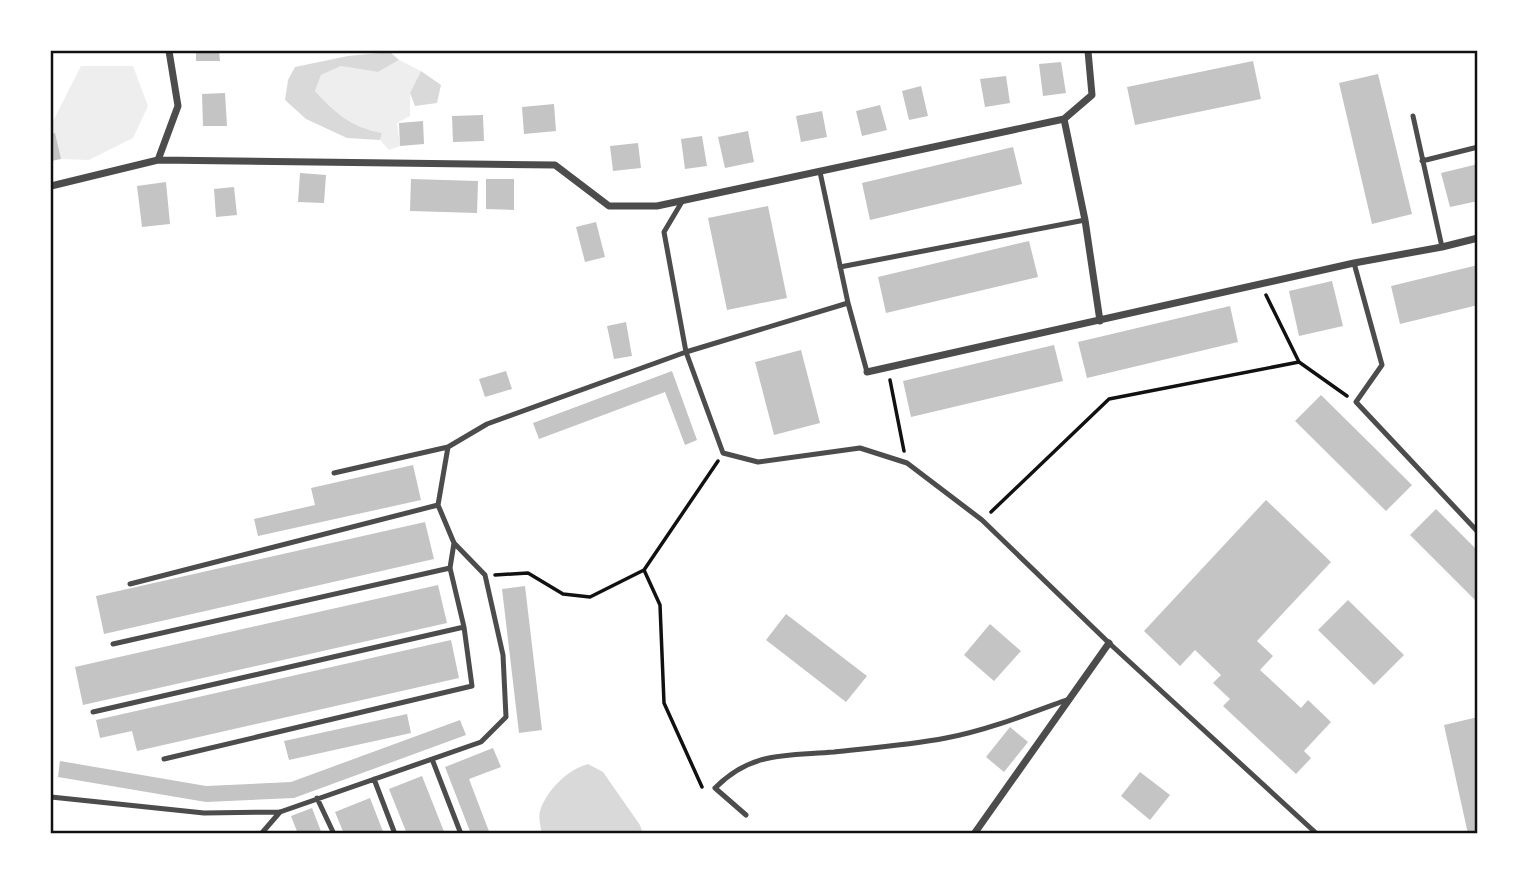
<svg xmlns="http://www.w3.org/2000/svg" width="1529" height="885" font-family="'PT Sans Narrow',sans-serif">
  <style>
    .green { fill: #eee }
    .water { fill: #d9d9d9 }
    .building { fill: #c4c4c4 }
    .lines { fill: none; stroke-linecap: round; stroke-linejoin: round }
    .path { stroke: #111; stroke-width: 3.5 }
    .service { stroke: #4c4c4c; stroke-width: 5 }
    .minor { stroke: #4c4c4c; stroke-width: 7 }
    .neatline { fill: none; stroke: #111; stroke-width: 2.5 }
  </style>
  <rect width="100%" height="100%" fill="#fff"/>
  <path class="green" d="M399,60L421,71L410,93V116L397,123L400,146L389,150L380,140L382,133C348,127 339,115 315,91L321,75L341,66L378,72Z
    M81,66H133L148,106L133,138L89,160L61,159L51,153V125Z"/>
  <path class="water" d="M390,52L399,60L378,72L341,66L321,75L315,91C337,114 350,127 382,133L380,140L347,138L306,119L285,100L288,80L295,67L348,56Z
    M421,71L441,85L437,103L415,106L410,93Z
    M588,764L603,772L640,825L643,834H542C541,828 538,818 540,811C546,791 568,769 588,764Z"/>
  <path class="building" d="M196,51H219L220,61H196Z
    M1253,61L1261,99L1135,125L1127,87Z
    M1061,62L1066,93L1043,96L1039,64Z
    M1378,74L1412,214L1372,224L1339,83Z
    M1006,76L1010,103L985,107L980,79Z
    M921,86L928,116L909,120L902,91Z
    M225,93L227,126H203L202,94Z
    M554,104L556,131L524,134L522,107Z
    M880,105L887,130L862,136L856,111Z
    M822,111L827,137L801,142L796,116Z
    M483,115L484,141L453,142L452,116Z
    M423,121L424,144L400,146L399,123Z
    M748,131L754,162L725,168L718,137Z
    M55,133L61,159L51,161V134Z
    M702,136L707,166L685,169L681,139Z
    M638,143L641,168L613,171L610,146Z
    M1013,147L1022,184L870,220L862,183Z
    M1478,164V201L1450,207L1441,173Z
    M300,173L326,175L324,203L298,202Z
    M411,179L478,181L477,213L410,211Z
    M486,179H514V210L486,209Z
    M166,182L170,224L142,227L137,186Z
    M234,187L237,215L216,217L214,189Z
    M768,206L787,298L727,310L708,218Z
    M596,222L605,257L585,262L576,227Z
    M1029,241L1038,277L886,313L878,277Z
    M1478,265V305L1400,324L1391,286Z
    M1332,281L1343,326L1299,336L1289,291Z
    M1230,306L1238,342L1087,378L1078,342Z
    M626,322L632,356L614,359L607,326Z
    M1054,345L1063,381L911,417L903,381Z
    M801,350L820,423L774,435L755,362Z
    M506,371L512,389L485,397L479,379Z
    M672,371L697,440L685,445L665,392L539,439L533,423Z
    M1321,395L1412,485L1386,511L1295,421Z
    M413,465L421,500L258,536L254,519L315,505L311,488Z
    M1266,500L1331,562L1257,641L1273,656L1260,670L1301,708L1308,700L1331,722L1304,751L1311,758L1296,774L1223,706L1230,699L1213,683L1221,675L1195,650L1180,666L1144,631Z
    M1436,509L1478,551V603L1410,535Z
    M425,522L434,559L104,634L96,596Z
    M438,585L447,623L83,705L75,667Z
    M525,586L542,730L519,733L502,589Z
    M1348,600L1404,655L1374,685L1318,630Z
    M786,614L867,676L846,702L766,640Z
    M990,624L1021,651L994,681L964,655Z
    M451,640L459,678L137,751L132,731L100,738L96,720Z
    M407,714L411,733L289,760L284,741Z
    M1478,717V834H1468L1444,725Z
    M460,720L466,735L294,798L206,802L58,777L60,761L206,786L291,782Z
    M1010,727L1028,742L1004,772L986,757Z
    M493,748L501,767L469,779L490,834H471L445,767Z
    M1140,772L1170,795L1150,820L1121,796Z
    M422,776L445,834H407L389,789Z
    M370,798L384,834H344L335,812Z
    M312,808L322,834H298L291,816Z"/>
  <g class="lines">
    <path class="path" d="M1266,295L1299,362
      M890,380L904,451
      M991,512L1109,399L1299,362L1347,396
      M644,570L660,605L664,703L702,787
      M495,575L528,573L563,594L590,597L644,570L718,461"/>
    <path class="service" d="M1413,116L1442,247
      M1422,161L1478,147
      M820,172L848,303L867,372
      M1354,263L1382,365L1356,402L1478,532
      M840,267L1085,220
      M848,303L686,352L723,453L758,462L860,448L907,463L982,520L1109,643L1317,834
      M334,473L448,447L487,424L686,352L664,232L683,200
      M130,584L438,505
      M113,644L450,568L454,543
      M93,712L464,627
      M164,759L472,686L464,627L450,568
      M432,759L461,834
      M374,779L395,834
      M51,797L204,813L280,812L481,742L506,717L503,655L485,575L454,543L438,505L448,447
      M317,798L334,834
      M746,815L715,788C752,751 786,756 834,752C871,748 909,745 946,738C988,730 1028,714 1069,699
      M261,834L280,812"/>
    <path class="minor" d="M1064,119L1085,220L1100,321
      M158,160L178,106L169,51
      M51,186L158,160L555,165L609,206H657L1064,119L1092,95L1088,51
      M867,372L1354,263L1442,247L1478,238
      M974,834L1109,643"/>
  </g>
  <rect width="1529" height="885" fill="none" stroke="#ffffff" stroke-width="105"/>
  <rect x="52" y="52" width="1424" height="780" class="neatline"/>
</svg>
